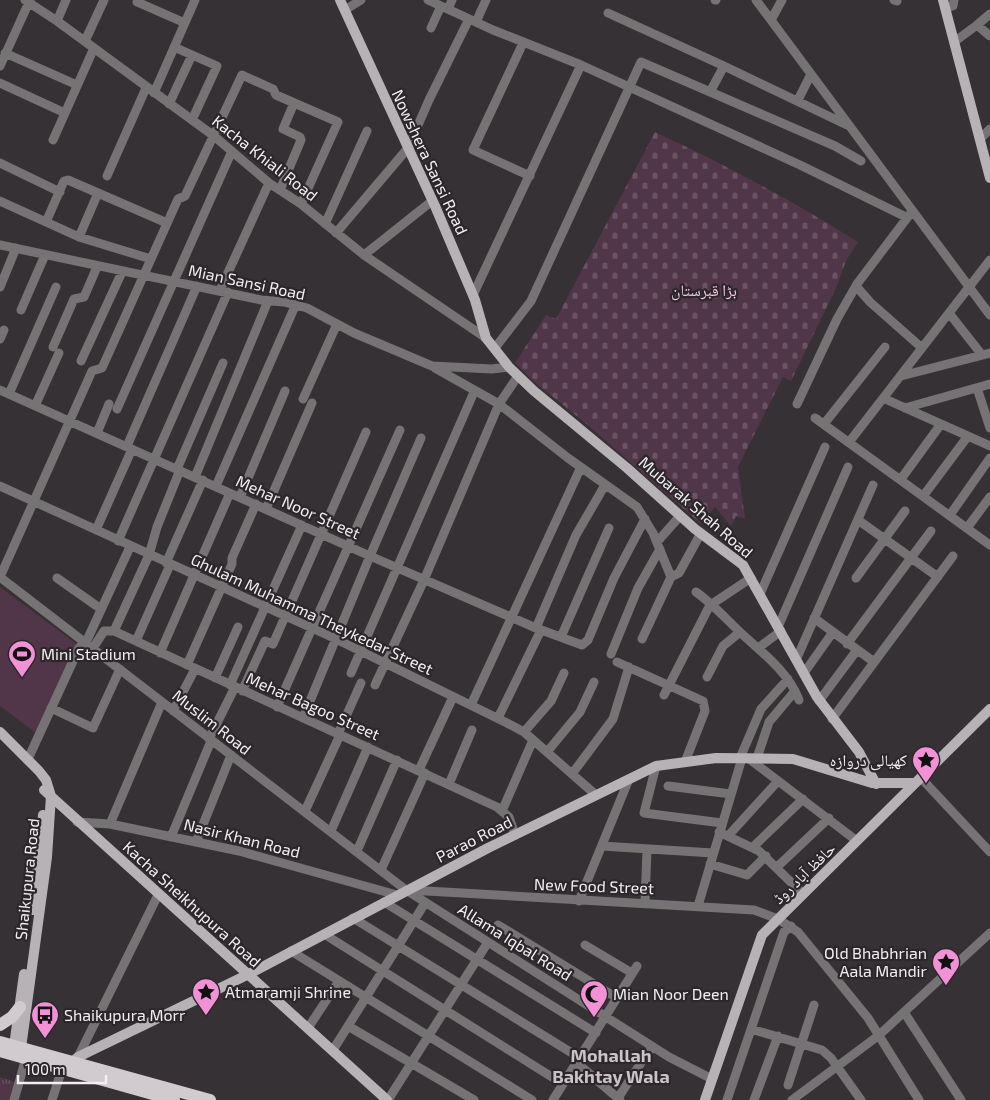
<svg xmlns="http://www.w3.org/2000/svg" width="990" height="1100" font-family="'Exo 2','Noto Naskh Arabic',sans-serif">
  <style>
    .grass { fill: #513548 }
    .cemetery { fill: url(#cemetery-stones) }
    .park { fill: url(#park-tufts) }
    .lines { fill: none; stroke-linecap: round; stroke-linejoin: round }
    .minor { stroke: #757374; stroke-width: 9 }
    .major { stroke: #b7b2b5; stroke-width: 10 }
    .highway { stroke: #d1cacf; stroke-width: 12 }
    .labels { text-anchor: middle; stroke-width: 4.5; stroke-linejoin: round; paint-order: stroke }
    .street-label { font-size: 16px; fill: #f2eff1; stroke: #2c272a }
    .park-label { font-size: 16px; fill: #f9c2e7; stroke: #2c272a }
    .poi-label { font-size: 16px; fill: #f2eff1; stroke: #2c272a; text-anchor: start }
    .neighbourhood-label { font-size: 18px; font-weight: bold; fill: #cac4c8; stroke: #2c272a }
  </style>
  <defs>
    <pattern id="cemetery-stones" width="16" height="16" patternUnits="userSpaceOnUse" patternTransform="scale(1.25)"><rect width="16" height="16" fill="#513548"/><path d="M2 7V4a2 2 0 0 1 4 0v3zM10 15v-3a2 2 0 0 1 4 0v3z" fill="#6a5363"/></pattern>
    <pattern id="park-tufts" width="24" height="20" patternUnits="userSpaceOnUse" patternTransform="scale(1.25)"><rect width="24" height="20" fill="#513548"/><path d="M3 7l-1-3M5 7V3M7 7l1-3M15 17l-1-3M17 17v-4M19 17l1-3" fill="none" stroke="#6a5363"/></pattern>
  </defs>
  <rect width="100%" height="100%" fill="#363134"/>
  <path class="grass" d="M0,587L78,645L36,733L0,706Z"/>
  <path class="cemetery" d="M655,132C725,164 792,201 858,242L846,261L836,288L791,381L783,377L738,467L745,519L736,516L731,526L715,507L701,524L583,421L533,381L515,363L546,315L556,319Z"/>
  <path class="park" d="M0,1077L15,1082L9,1100H0Z"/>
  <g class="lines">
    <path class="minor" d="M25,0L57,21L214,136L269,183L301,204L364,255L486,338
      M428,0L493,30L581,65L800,165L906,217
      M715,0H716
      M756,0L990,315
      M894,0L897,1
      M137,2L185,23
      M945,8L953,6L954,0
      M448,9L452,0
      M345,10L361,0
      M608,13L724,66L847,125
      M771,20L782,0
      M57,21L66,0
      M476,22L486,0
      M977,25L990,14
      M431,28L441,6
      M85,41L104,0
      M954,42L977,25L990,36
      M523,43L473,150L530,176
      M174,47L217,66L192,120
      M5,53L77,85
      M0,66L30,0
      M0,83L65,113
      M710,92L724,66
      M154,93L195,0
      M798,100L811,74
      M169,104L192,55
      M980,139L990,129
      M53,140L94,48
      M0,163L60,192
      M107,176L146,88
      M280,190L301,140L300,137L283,129L294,103
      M0,201L79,237L151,259
      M301,204L338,122L276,95L273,89L242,75L185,196L178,199L102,368L92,371L0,577L406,890L669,1057L712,1079
      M46,222L64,181L68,180L167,223
      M325,224L367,131
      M336,233L408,148L429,100L469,19
      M79,237L98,193
      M0,245L261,300L284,302L307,308L354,333L432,366L492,369L509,367
      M364,255L432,201
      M856,286L870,302L922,348
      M0,287L16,248
      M220,290L269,183
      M473,295L581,65
      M21,310L45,255
      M949,313L982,355
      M0,339L4,330
      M53,347L74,299L84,297L97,267
      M495,348L531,301L641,62L835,146L861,161
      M81,361L122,272
      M435,368L499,404L568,458L637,507L653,533L671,577L642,639
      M901,376L990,353
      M977,388L990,428
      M0,390L370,556L536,628L582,645L588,640L614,578L645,519
      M9,394L56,287
      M883,398L990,446
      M303,399L337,324
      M797,404L837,319L857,284L910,214
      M35,406L59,353
      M905,408L990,384
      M117,409L232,151
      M815,418L990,545
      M824,424L885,347
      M97,433L109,404
      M850,441L990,260
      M127,446L197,286
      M177,469L223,363
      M195,477L268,301
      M901,479L941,424
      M0,486L336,639L507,723L524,732L596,795
      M216,486L296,304
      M924,495L968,436
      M240,497L285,391
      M266,509L312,403
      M950,515L990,458
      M858,520L938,577
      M967,528L990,497
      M96,530L132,449
      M118,541L228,292
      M657,542L680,516
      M166,563L203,480
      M671,577L679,573L701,533
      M57,578L101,609
      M856,578L905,511
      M696,592C713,604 726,619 742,634C763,653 789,673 799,700
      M760,594L825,447
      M712,604L751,578
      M814,618L874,662
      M778,627L848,467
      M536,628L576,535L605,485
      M114,631L149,555L157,527L180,470
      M561,637L609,528
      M136,641L170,565
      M847,644L931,531
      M93,648L104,631H114L497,807L509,817L515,835
      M758,648L781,631
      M160,653L230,493
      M611,654L638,588L660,549
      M796,660L873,485
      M617,662L703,701L705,711L685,762
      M187,665L232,564V558L256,504
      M351,673L474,392
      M804,673L833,632
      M707,677L723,646L740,632
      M215,678L238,627
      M230,685L302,525
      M375,685L424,580L499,404L518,376
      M242,691L265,641L273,644L366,432
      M664,695L711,603
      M819,701L857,650
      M471,705L581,467
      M277,707L400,430
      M51,708L93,728L120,669
      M173,711L195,669
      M303,718L370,556L421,438
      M498,718L541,630
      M832,719L953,556
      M524,732L551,701L564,673
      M338,734L361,683
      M209,739L235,687
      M547,752L580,712L594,682
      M740,758L761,709L788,679
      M748,758L857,841
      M757,758L769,722L795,691
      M28,759L79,648L88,638L130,547
      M656,766L644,813L722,823
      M419,770L453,697
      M572,774L613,719L629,667
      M921,778L990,852
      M449,784L472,730
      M668,786L731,794
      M305,811L340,735
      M502,811L533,740
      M77,822L110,824L239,851L397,895
      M110,824L162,702
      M331,831L368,747
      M719,832L759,851L803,894
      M728,836L778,781
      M171,837L211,741
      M196,842L231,755
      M602,846L713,853
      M753,847L803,799
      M357,851L397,760
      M710,864L747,875L766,856
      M777,867L829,818
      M381,870L425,773
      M409,890L754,910L778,919L798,932L868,1018L919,1100
      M579,901L629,779
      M384,902L596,1033
      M645,903L647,850
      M698,906L742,758
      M353,918L580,1058
      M498,925L617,998
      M324,934L563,1084
      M585,945L632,973
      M291,951L532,1100
      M904,1012L961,1100
      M348,1026L474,1100
      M308,1028L339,981
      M751,1029L822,1050L831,1058L861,1100
      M333,1050L425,903
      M78,1057L158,895
      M577,1063L620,1100
      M788,1085L814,1005
      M618,1098L652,1046
      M14,1100L26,1058
      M52,1100L62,1069
      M388,1100L488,942
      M553,1100L637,966
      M727,1100L784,932L791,926
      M754,1100L778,1036
      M792,1100L878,1036L990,933"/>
    <path class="major" d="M340,0L435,206L475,300L486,338L509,367L534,391L627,468L695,529L743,565L817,697L859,752L876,784
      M943,0L990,178
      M0,732L39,771L46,780L51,796L47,857L21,1048
      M44,790L387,1100
      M33,910L43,815
      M14,1046L24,974
      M72,1062L78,1057L249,974L488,848L656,766L716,758L793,759L872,783H915
      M705,1100L762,935L990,709"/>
    <path class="highway" d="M0,1025L12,1017L20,1007
      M0,1042L210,1100
      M0,1051L174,1100"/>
  </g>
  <defs>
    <g id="stadium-pin" transform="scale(1.4375)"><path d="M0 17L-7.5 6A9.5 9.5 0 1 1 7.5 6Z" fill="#f391d6" stroke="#2c272a"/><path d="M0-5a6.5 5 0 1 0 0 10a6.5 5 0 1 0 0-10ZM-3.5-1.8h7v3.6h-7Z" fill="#111"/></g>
    <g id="sight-pin" transform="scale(1.4375)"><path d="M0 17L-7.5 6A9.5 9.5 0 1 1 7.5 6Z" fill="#f391d6" stroke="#2c272a"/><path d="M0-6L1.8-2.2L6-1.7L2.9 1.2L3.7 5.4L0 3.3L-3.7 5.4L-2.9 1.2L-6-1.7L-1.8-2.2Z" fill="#111"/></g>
    <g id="mosque-pin" transform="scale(1.4375)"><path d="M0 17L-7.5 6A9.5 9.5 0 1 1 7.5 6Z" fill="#f391d6" stroke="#2c272a"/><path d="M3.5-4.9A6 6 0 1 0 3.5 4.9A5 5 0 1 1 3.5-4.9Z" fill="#111"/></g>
    <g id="bus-pin" transform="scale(1.4375)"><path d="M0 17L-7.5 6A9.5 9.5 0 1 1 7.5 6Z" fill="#f391d6" stroke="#2c272a"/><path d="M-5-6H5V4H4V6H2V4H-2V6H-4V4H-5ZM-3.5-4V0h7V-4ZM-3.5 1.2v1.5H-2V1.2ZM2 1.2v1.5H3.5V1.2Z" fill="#111"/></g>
  </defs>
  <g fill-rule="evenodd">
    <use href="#stadium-pin" x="22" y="654"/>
    <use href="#sight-pin" x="926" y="760"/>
    <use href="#sight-pin" x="946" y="962"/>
    <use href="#sight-pin" x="206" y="992"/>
    <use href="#mosque-pin" x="594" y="994"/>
    <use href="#bus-pin" x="45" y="1015"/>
  </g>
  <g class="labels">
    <g class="street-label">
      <text transform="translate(265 158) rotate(38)" y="6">Kacha Khiali Road</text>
      <text transform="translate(430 162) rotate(65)" y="6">Nowshera Sansi Road</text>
      <text transform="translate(247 282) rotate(12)" y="6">Mian Sansi Road</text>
      <text transform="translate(298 507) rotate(24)" y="6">Mehar Noor Street</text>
      <text transform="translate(696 507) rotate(41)" y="6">Mubarak Shah Road</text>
      <text transform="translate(312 614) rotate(25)" y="6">Ghulam Muhamma Theykedar Street</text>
      <text transform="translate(313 706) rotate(24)" y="6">Mehar Bagoo Street</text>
      <text transform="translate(212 722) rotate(38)" y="6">Muslim Road</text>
      <text transform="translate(242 838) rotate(14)" y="6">Nasir Khan Road</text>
      <text transform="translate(474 839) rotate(-27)" y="6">Parao Road</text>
      <text transform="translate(804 873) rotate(-44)" y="6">حافظ آباد روڈ</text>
      <text transform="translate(27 879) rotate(-84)" y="6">Shaikupura Road</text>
      <text transform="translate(594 886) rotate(2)" y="6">New Food Street</text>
      <text transform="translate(192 904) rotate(42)" y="6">Kacha Sheikhupura Road</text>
      <text transform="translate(515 942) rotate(32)" y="6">Allama Iqbal Road</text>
    </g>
    <g class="park-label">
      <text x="704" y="296">بڑا قبرستان</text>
    </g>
    <g class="poi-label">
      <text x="41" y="660">Mini Stadium</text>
      <text x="907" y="766" text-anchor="end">کھیالی دروازہ</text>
      <text x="927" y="959" text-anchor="end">Old Bhabhrian<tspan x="927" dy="18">Aala Mandir</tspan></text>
      <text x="225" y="998">Atmaramji Shrine</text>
      <text x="613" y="1000">Mian Noor Deen</text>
      <text x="64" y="1021">Shaikupura Morr</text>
    </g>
    <g class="neighbourhood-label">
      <text x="611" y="1062">Mohallah<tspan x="611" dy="21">Bakhtay Wala</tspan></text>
    </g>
  </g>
  <path d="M18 1075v8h88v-8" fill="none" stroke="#f2eff1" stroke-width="2.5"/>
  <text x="25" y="1075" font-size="15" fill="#f2eff1" stroke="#2c272a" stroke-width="4" paint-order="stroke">100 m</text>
</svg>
